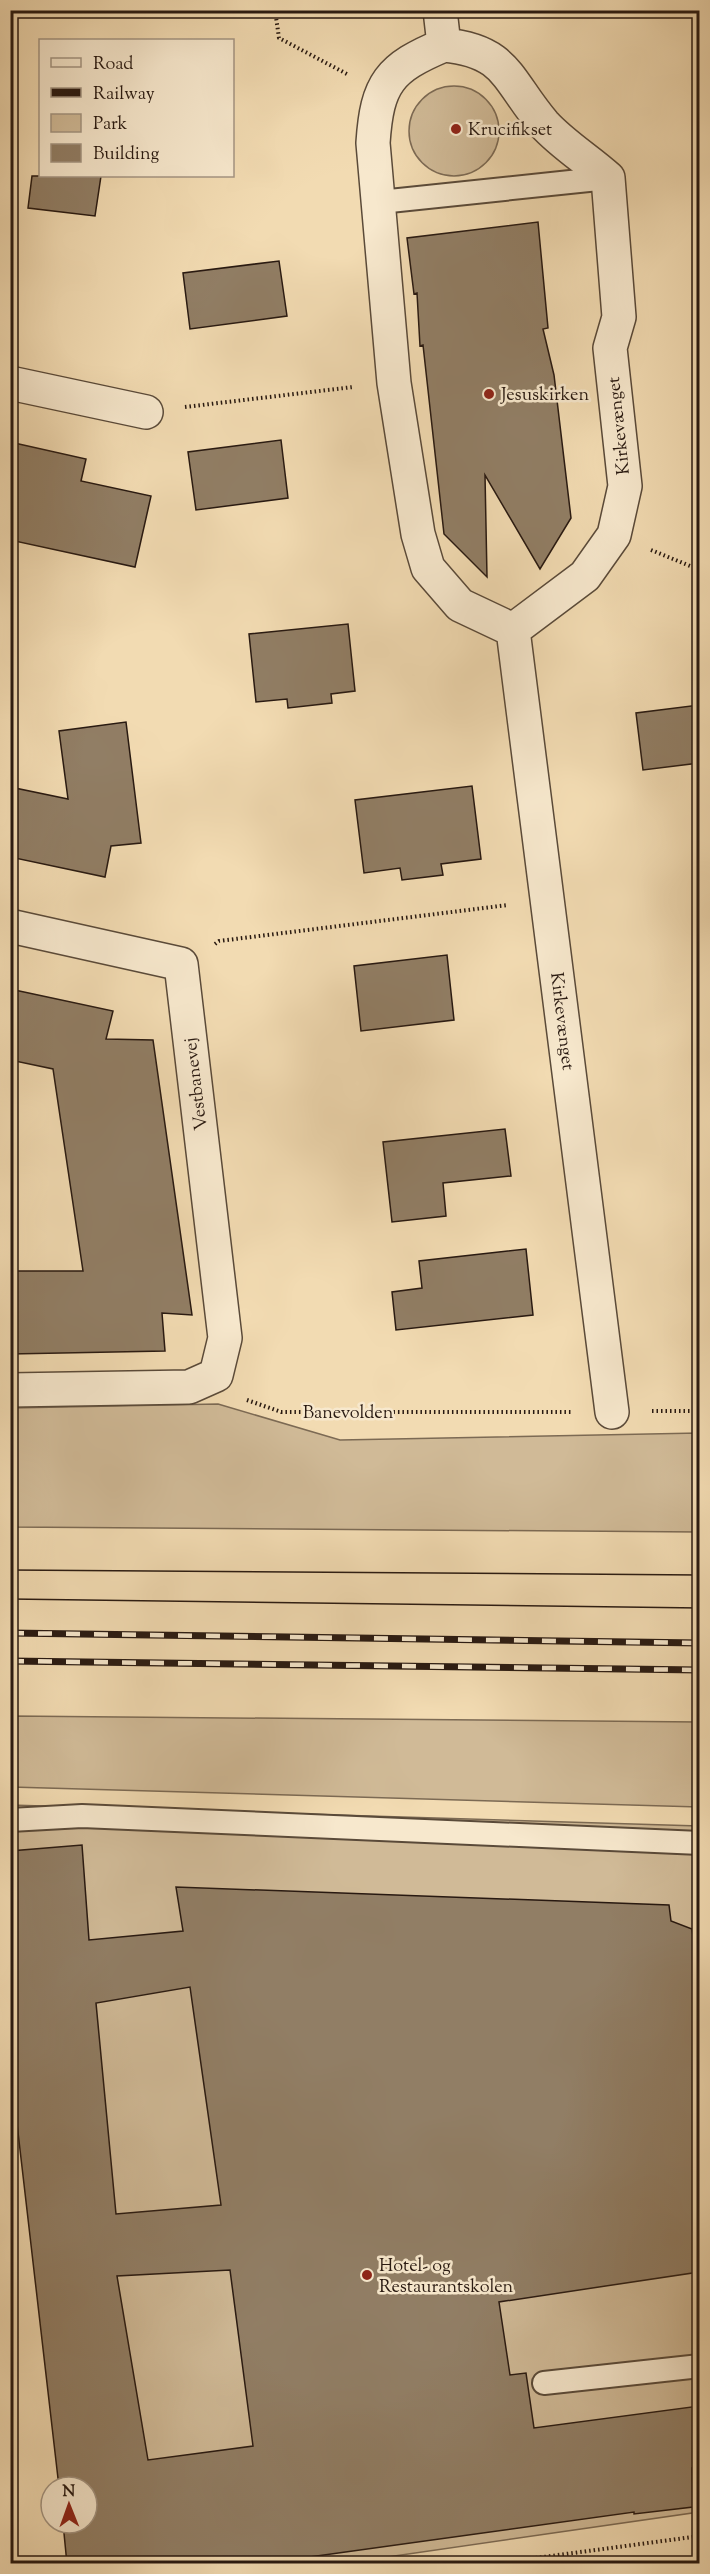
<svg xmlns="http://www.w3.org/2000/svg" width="710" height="2574" font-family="'Sorts Mill Goudy',serif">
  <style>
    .green { fill: #d0ba97; stroke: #7c6a54; stroke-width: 1.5 }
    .building { fill: #917e65; stroke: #281911; stroke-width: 1.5; fill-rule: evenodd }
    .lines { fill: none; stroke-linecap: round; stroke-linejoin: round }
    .service-casing { stroke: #5a4a39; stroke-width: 26 }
    .minor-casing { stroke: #5a4a39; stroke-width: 36 }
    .path { stroke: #281911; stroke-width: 4; stroke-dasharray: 1.5 3; stroke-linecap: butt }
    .service { stroke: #f7e8cd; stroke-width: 22 }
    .minor { stroke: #f7e8cd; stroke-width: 33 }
    .tram { stroke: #281911; stroke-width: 1.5 }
    .rail-casing { stroke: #281911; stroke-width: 7 }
    .rail { stroke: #f7e8cd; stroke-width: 4.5; stroke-dasharray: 14; stroke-linecap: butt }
    .poi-dot { fill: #8f2418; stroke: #f7e8cd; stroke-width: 2 }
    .labels { text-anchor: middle; stroke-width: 5; stroke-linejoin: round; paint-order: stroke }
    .poi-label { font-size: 18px; fill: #281911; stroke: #f7e8cd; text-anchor: start }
    .street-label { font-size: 18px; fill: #281911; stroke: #f7e8cd }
  </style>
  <rect width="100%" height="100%" fill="#f2dbb2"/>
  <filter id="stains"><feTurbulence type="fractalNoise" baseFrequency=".00333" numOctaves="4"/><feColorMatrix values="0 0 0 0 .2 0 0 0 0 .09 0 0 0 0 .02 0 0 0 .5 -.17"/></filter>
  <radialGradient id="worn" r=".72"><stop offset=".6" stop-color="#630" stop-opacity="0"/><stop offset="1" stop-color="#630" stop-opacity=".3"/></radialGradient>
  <path class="green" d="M409 131a45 45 0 1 1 90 0a45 45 0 1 1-90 0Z
    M218,1404L340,1440L699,1433V1532L11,1527V1408Z
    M11,1716L699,1722V1807L11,1787Z
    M10,1805L699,1826V2512L346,2563H67L87,2523V2487L11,2014Z"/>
  <path class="building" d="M32,176H101L95,216L28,208Z
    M538,222L548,328L543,329L554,375L571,518L540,569L485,475L487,577L444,534L423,345L420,346L417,293L414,294L407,238Z
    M279,261L287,316L190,329L183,273Z
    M281,440L288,498L196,510L188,452Z
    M10,442L86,459L81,481L151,496L135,567L10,540Z
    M348,624L355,691L331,694L332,703L288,708L287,699L256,702L249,634Z
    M699,705V763L643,770L636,713Z
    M126,722L141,843L111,846L105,877L10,857V787L68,799L59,731Z
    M472,786L481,859L441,864L443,875L402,880L400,868L364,873L355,800Z
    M447,955L454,1020L361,1031L354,966Z
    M10,989L113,1011L106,1039L153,1040L192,1315L162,1313L165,1351L10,1354V1271H83L53,1069L10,1060Z
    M505,1129L511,1176L443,1183L446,1216L392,1222L383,1142Z
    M526,1249L533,1315L396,1330L392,1292L422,1288L419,1261Z
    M82,1845L89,1940L183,1931L176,1887L669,1905L671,1921L692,1929L699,1979V2272L499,2302L510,2375L526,2373L534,2428L699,2406V2467L692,2468L693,2507L634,2514V2512L259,2564H67L63,2523H87V2487H59L10,2063V1851ZM190,1987L221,2205L116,2214L96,2003ZM230,2270L253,2446L148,2460L117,2276Z"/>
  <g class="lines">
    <g class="service-casing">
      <path id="service" d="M380,202L608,178
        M10,1820L82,1816L700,1843
        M544,2383L700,2366"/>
    </g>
    <g class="minor-casing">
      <path id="minor" d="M440,10L444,45
        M444,45C508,51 507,81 544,124C562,144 588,160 608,178L619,317L610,348L625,486L614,535L585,576L513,630L460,605L428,568L418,534L394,383L373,143C377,83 389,68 444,45Z
        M10,383L146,412
        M513,630L612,1412
        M10,926L181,964L225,1338L216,1375L189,1387L10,1390"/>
    </g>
    <path class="path" d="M275,10L279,38L347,74
      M185,407L353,387
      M651,550L700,570
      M215,944L219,941L508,905
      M247,1400L281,1412H573
      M652,1411H700
      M491,2564L700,2536"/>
    <use href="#service" class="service"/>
    <use href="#minor" class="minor"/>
    <path class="tram" d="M10,1570L700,1575
      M10,1599L700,1608"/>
    <g class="rail-casing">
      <path id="rail" d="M10,1633L700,1643
        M10,1661L700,1670"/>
    </g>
    <use href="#rail" class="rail"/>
  </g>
  <g class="poi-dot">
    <circle cx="456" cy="129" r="6"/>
    <circle cx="489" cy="394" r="6"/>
    <circle cx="367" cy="2275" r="6"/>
  </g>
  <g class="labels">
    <g class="poi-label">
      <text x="468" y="135">Krucifikset</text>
      <text x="501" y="400">Jesuskirken</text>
      <text x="379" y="2271">Hotel- og<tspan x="379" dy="21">Restaurantskolen</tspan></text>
    </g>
    <g class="street-label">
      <text transform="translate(618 426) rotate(-96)" y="6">Kirkevænget</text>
      <text transform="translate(563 1021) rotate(83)" y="6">Kirkevænget</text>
      <text transform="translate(195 1084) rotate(-97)" y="6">Vestbanevej</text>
      <text x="348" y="1418">Banevolden</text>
    </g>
  </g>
  <rect width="710" height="2574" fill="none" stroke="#f2dbb2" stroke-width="36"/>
  <rect x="12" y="12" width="686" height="2550" fill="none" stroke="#281911" stroke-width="3"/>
  <rect x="18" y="18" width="674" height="2538" fill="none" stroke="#281911" stroke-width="1.5"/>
  <rect x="39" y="39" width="195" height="138" fill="#f7e8cd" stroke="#a49582" stroke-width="1.5"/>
  <rect x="51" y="58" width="30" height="9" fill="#f7e8cd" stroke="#a49582" stroke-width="1.5"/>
  <text x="93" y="69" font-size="18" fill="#281911">Road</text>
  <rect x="51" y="88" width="30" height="9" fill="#281911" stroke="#a49582" stroke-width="1.5"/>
  <text x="93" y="99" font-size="18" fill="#281911">Railway</text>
  <rect x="51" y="114" width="30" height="18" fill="#d0ba97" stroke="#a49582" stroke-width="1.5"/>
  <text x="93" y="129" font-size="18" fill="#281911">Park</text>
  <rect x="51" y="144" width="30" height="18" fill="#917e65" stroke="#a49582" stroke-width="1.5"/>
  <text x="93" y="159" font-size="18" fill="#281911">Building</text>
  <g transform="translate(69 2505) rotate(359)"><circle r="28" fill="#f7e8cd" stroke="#a49582" stroke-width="1.5"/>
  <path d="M0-4.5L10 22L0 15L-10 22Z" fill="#8f2418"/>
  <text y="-9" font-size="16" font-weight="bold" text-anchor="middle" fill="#281911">N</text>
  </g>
  <rect width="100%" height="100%" filter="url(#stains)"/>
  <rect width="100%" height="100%" fill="url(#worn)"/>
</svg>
